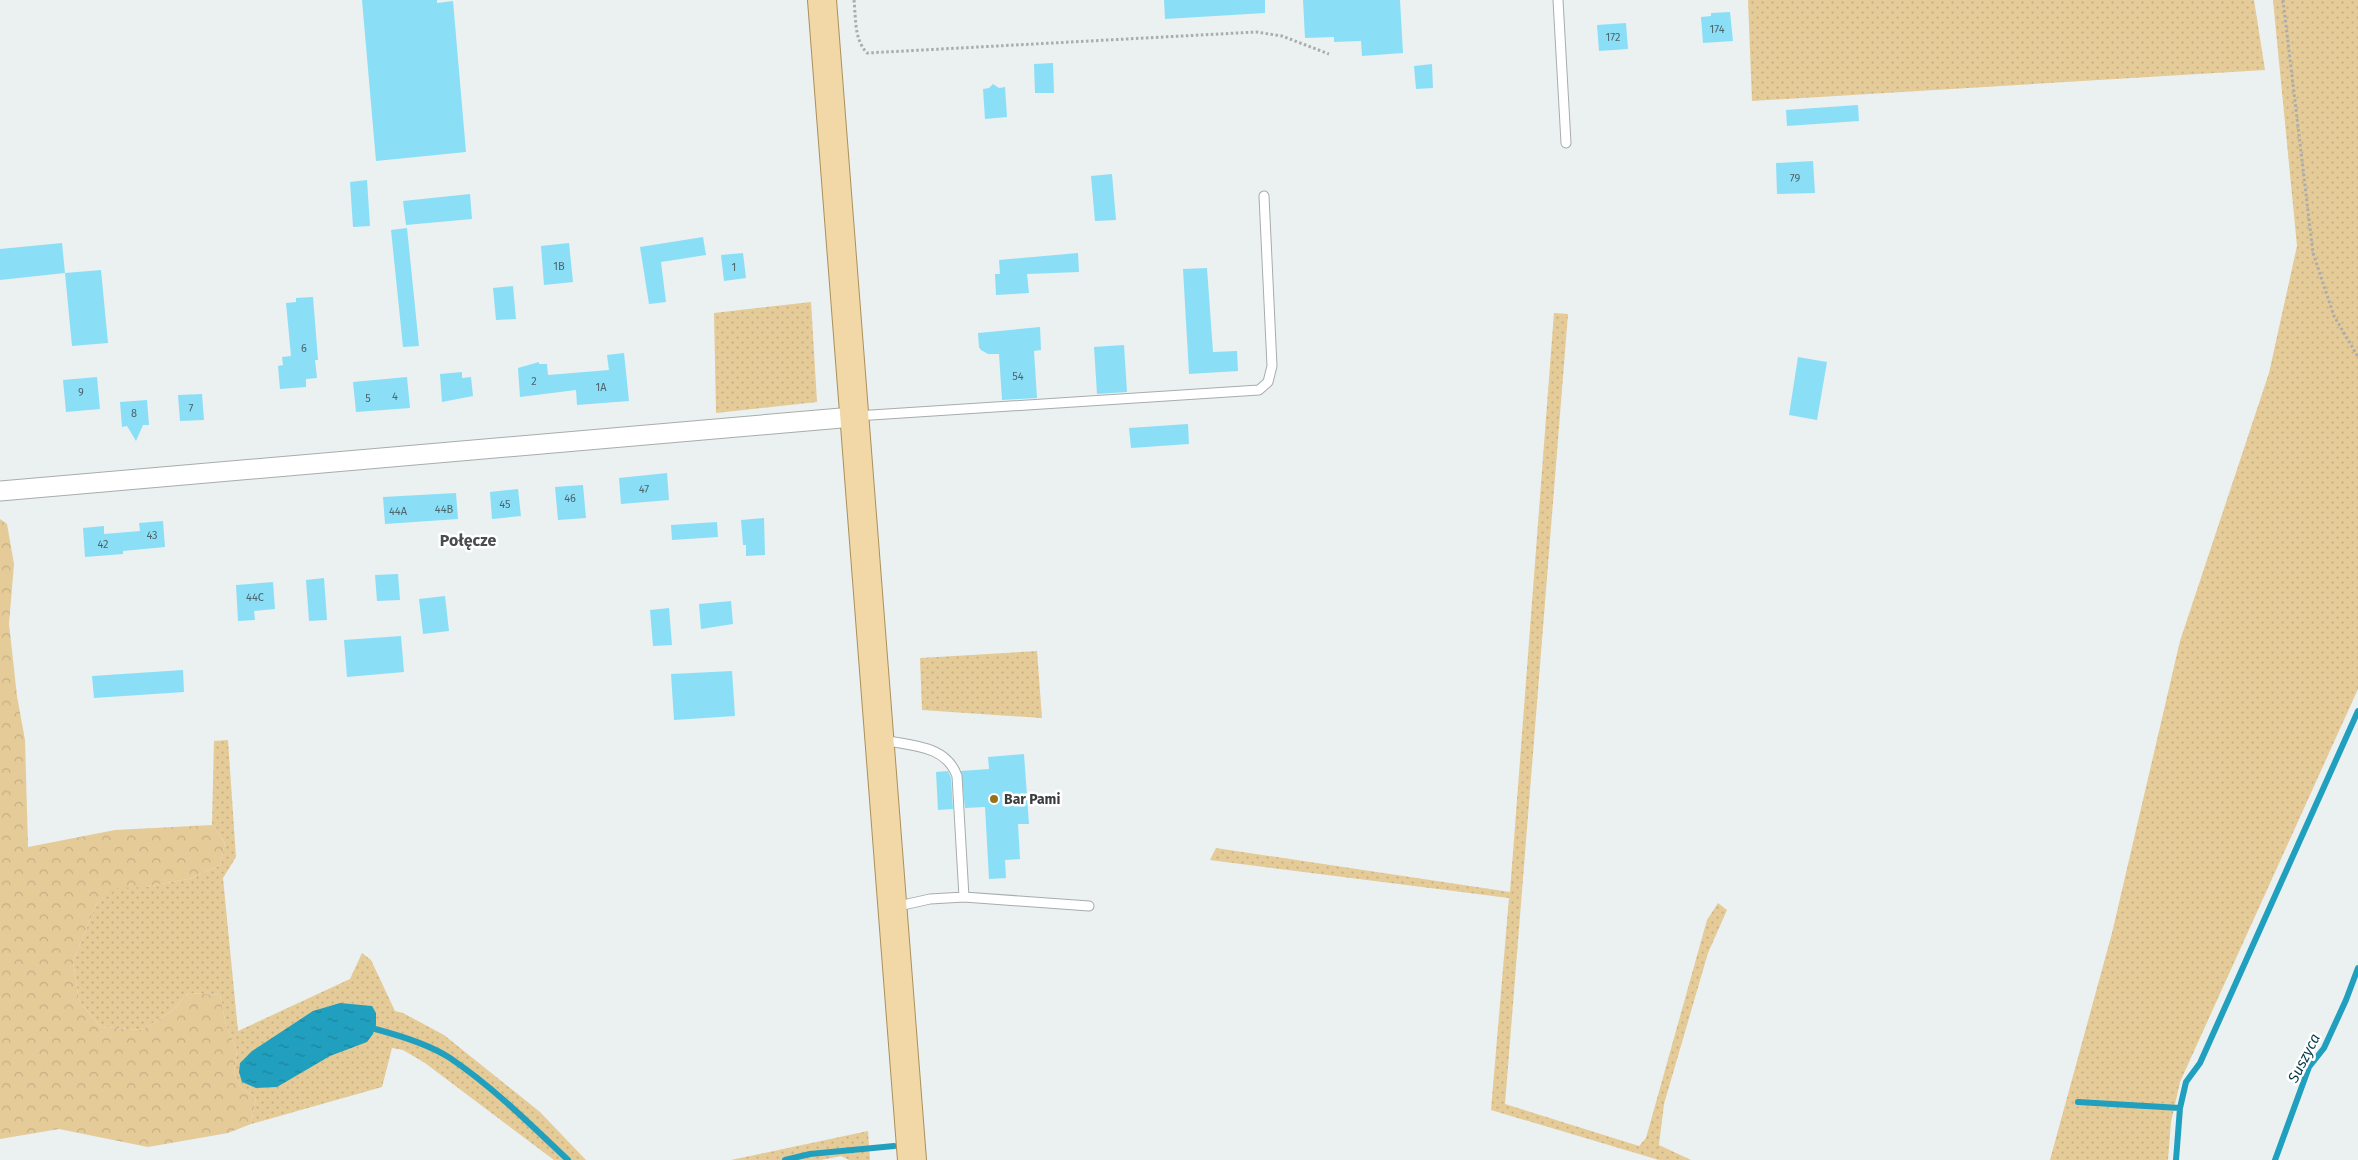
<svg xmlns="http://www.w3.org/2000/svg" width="2358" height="1160" font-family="'Fira Sans',sans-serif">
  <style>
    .grass { fill: url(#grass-dots) }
    .forest { fill: url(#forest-crowns) }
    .water { fill: url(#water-ripples) }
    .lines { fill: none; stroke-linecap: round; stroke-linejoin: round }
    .stream { stroke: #20a0be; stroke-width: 6 }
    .building { fill: #8adff7 }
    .service-casing { stroke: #a7acad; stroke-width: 11 }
    .minor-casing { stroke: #a7acad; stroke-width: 21 }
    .primary-casing { stroke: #ab905b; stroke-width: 30 }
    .path { stroke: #aaadae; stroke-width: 3; stroke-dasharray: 2.5 2.5; stroke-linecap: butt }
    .service { stroke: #fff; stroke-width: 9 }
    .minor { stroke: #fff; stroke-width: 19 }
    .primary { stroke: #f1d8a6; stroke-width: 28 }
    .poi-dot { fill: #96711b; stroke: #fff; stroke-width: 2 }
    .labels { text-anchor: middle; stroke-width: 5; stroke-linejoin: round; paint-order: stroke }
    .number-label { font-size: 11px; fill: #4f656c }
    .poi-label { font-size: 14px; font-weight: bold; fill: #3b3c3d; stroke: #fff; text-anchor: start }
    .water-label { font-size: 15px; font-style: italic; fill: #043b48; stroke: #fff }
    .quarter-label { font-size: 16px; font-weight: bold; fill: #494d4e; stroke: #fff }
  </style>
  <defs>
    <pattern id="grass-dots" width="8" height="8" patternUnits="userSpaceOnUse" patternTransform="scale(1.25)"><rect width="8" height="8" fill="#e5cb98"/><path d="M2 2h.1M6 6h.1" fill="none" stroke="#c5af84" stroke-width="1.8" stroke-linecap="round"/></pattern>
    <pattern id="forest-crowns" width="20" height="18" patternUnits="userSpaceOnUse" patternTransform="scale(1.25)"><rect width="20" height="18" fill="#e5cb98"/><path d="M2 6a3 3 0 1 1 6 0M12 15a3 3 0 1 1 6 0" fill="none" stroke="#c5af84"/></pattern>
    <pattern id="water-ripples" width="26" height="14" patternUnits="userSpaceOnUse" patternTransform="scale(1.25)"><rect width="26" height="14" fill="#20a0be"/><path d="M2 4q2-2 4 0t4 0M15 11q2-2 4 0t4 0" fill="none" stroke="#1d849c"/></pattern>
  </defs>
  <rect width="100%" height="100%" fill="#ebf0f1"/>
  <path class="grass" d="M1748,0H2254L2265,70L1752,101Z
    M2273,0H2358V689L2180,1082L2171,1122L2168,1160H2050L2112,933L2180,641L2269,373L2297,246Z
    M811,302L817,402L716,413L714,313Z
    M1554,313L1568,314L1505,1104L1639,1146L1646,1138L1707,920L1718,903L1727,910L1708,953L1664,1104L1659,1145L1691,1160H1659L1491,1110L1509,898L1210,860L1216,848L1510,892Z
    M1037,651L1042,718L922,710L920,658Z
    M228,740L236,857L223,878L238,1031L350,979L362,953L371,960L395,1011L403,1013L444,1035L540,1112L586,1160H554L425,1063L403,1050L392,1048L382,1087L251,1124L256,1098L240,1087L234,1072L237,1050L226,1025L220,995L189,993L172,1011L142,1030L101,1027L79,1001L73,961L96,905L117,887H146L192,878L220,865L225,843L212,825L214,741Z
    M868,1131L870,1160H849L841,1156L821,1160H731Z"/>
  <path class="forest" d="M0,519L7,524L14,564L9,624L17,696L25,740L28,847L115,830L212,825L225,843L220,865L192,878L146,887L117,888L96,905L73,961L79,1001L101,1027L142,1030L172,1011L189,993L220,995L226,1025L237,1050L234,1072L240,1087L256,1098L251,1124L228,1133L148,1147L59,1129L0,1139Z"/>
  <path class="water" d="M340,1003L372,1006L376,1013V1025L373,1034L367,1042L330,1056L277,1087L256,1088L242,1082L239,1072L240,1063L252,1051L313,1011Z"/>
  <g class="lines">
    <path class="stream" d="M375,1029C398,1035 430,1045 450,1058C493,1087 531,1125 568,1160
      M2078,1102L2180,1108
      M785,1160L810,1154L894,1146
      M2176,1160L2180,1108L2186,1082L2200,1063L2358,711
      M2275,1160L2309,1067L2324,1048L2346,1000L2358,968"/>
  </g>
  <path class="building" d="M362,0H437V3L453,1L466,152L376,161Z
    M1164,0H1265V13L1165,19Z
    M1303,0H1400L1403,53L1362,56L1361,41L1334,42V37L1305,38Z
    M1730,12L1733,41L1703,43L1701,17L1711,16V13Z
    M1626,23L1628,49L1599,51L1597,25Z
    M1053,63L1054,93H1035L1034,64Z
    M1432,64L1433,88L1416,89L1414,66Z
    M993,84L999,88L1005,87L1007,117L985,119L983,89L989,88Z
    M1858,105L1859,121L1787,126L1786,110Z
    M1813,161L1815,193L1777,194L1776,163Z
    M1112,174L1116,220L1095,221L1091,176Z
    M367,180L370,226L353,227L350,182Z
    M470,194L472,219L406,225L403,201Z
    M407,228L419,346L403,347L391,230Z
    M703,237L706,255L661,262L666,302L649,304L640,247Z
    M62,243L65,273L101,270L108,343L72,346L65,273L0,280V249Z
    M569,243L573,282L544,285L541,246Z
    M743,253L746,278L724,281L721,255Z
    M1078,253L1079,272L1027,274L1029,293L996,295L995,274H1000L999,260Z
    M1207,268L1213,352L1237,351L1238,371L1189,374L1183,269Z
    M513,286L516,319L496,320L493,288Z
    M313,297L318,360H315L317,378L306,379V387L280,389L278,366L283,365L282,357L291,356L286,303L296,302V298Z
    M1040,327L1041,350L1034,351L1037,398L1002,400L999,354H988L981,350L979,347L978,333Z
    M1124,345L1127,392L1097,394L1094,347Z
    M624,353L629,401L577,405L576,390L520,397L518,368L539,362V364H547L548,375L609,370L607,355Z
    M1798,357L1827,362L1817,420L1789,415Z
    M462,372V378L471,377L473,396L442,402L440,374Z
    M97,377L100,409L66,412L63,380Z
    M407,377L410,408L356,412L353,382Z
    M202,394L204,420L180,421L178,395Z
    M147,400L149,425H143L136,441L127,426L122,427L120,402Z
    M1188,424L1189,444L1131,448L1129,428Z
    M667,473L669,500L621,504L619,478Z
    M583,485L586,518L558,520L555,487Z
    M518,489L521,516L492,519L490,492Z
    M456,493L458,519L385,524L383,497Z
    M764,518L765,555L746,556V545H743L741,520Z
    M163,521L165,547L123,551V554L85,557L83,528L104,526V534L140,531L139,523Z
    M717,522L718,537L672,540L671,525Z
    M398,574L400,600L377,601L375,575Z
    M324,578L327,620L309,621L306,580Z
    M273,582L275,609L254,611L255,620L238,621L236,585Z
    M445,596L449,631L423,634L419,599Z
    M731,601L733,624L701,629L699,604Z
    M669,608L672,645L653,646L650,610Z
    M401,636L404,672L347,677L344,640Z
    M183,670L184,692L94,698L92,676Z
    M732,671L735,716L674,720L671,674Z
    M1024,754L1029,824H1018L1020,859L1005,860L1006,878L989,879L985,807L965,808L961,771L989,769L988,757Z
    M948,771L951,778L953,809L938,810L936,772Z"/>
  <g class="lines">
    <g class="service-casing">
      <path id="service" d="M1558,0L1566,143
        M856,416L1259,390L1268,382L1272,366L1264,196
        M883,740C912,746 946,745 957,776L964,897L930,899L894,907
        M964,897L1089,906"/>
    </g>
    <g class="minor-casing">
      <path id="minor" d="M0,491L853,417"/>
    </g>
    <g class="primary-casing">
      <path id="primary" d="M822,0L912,1160"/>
    </g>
    <path class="path" d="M854,0C856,19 854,39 867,53L1256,32L1282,36L1329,54
      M2283,0L2313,253L2334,316L2358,357"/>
    <use href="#service" class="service"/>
    <use href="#minor" class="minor"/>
    <use href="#primary" class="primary"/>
  </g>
  <circle class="poi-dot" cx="994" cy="799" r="5"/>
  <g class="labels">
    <g class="number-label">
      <text x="1717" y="33">174</text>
      <text x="1613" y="41">172</text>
      <text x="1795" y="182">79</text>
      <text x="559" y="270">1B</text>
      <text x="734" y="271">1</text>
      <text x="304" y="352">6</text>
      <text x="1018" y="380">54</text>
      <text x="534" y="385">2</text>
      <text x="601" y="391">1A</text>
      <text x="81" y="396">9</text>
      <text x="395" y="400">4</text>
      <text x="368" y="402">5</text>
      <text x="191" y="412">7</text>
      <text x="134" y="417">8</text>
      <text x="644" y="493">47</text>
      <text x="570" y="502">46</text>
      <text x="505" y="508">45</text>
      <text x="444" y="513">44B</text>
      <text x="398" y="515">44A</text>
      <text x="152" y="539">43</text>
      <text x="103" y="548">42</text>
      <text x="255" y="601">44C</text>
    </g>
    <g class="poi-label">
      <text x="1004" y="804">Bar Pami</text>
    </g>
    <g class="water-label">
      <text transform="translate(2304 1058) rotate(-63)" y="5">Suszyca</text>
    </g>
    <g class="quarter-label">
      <text x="468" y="546">Połęcze</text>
    </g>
  </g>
</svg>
